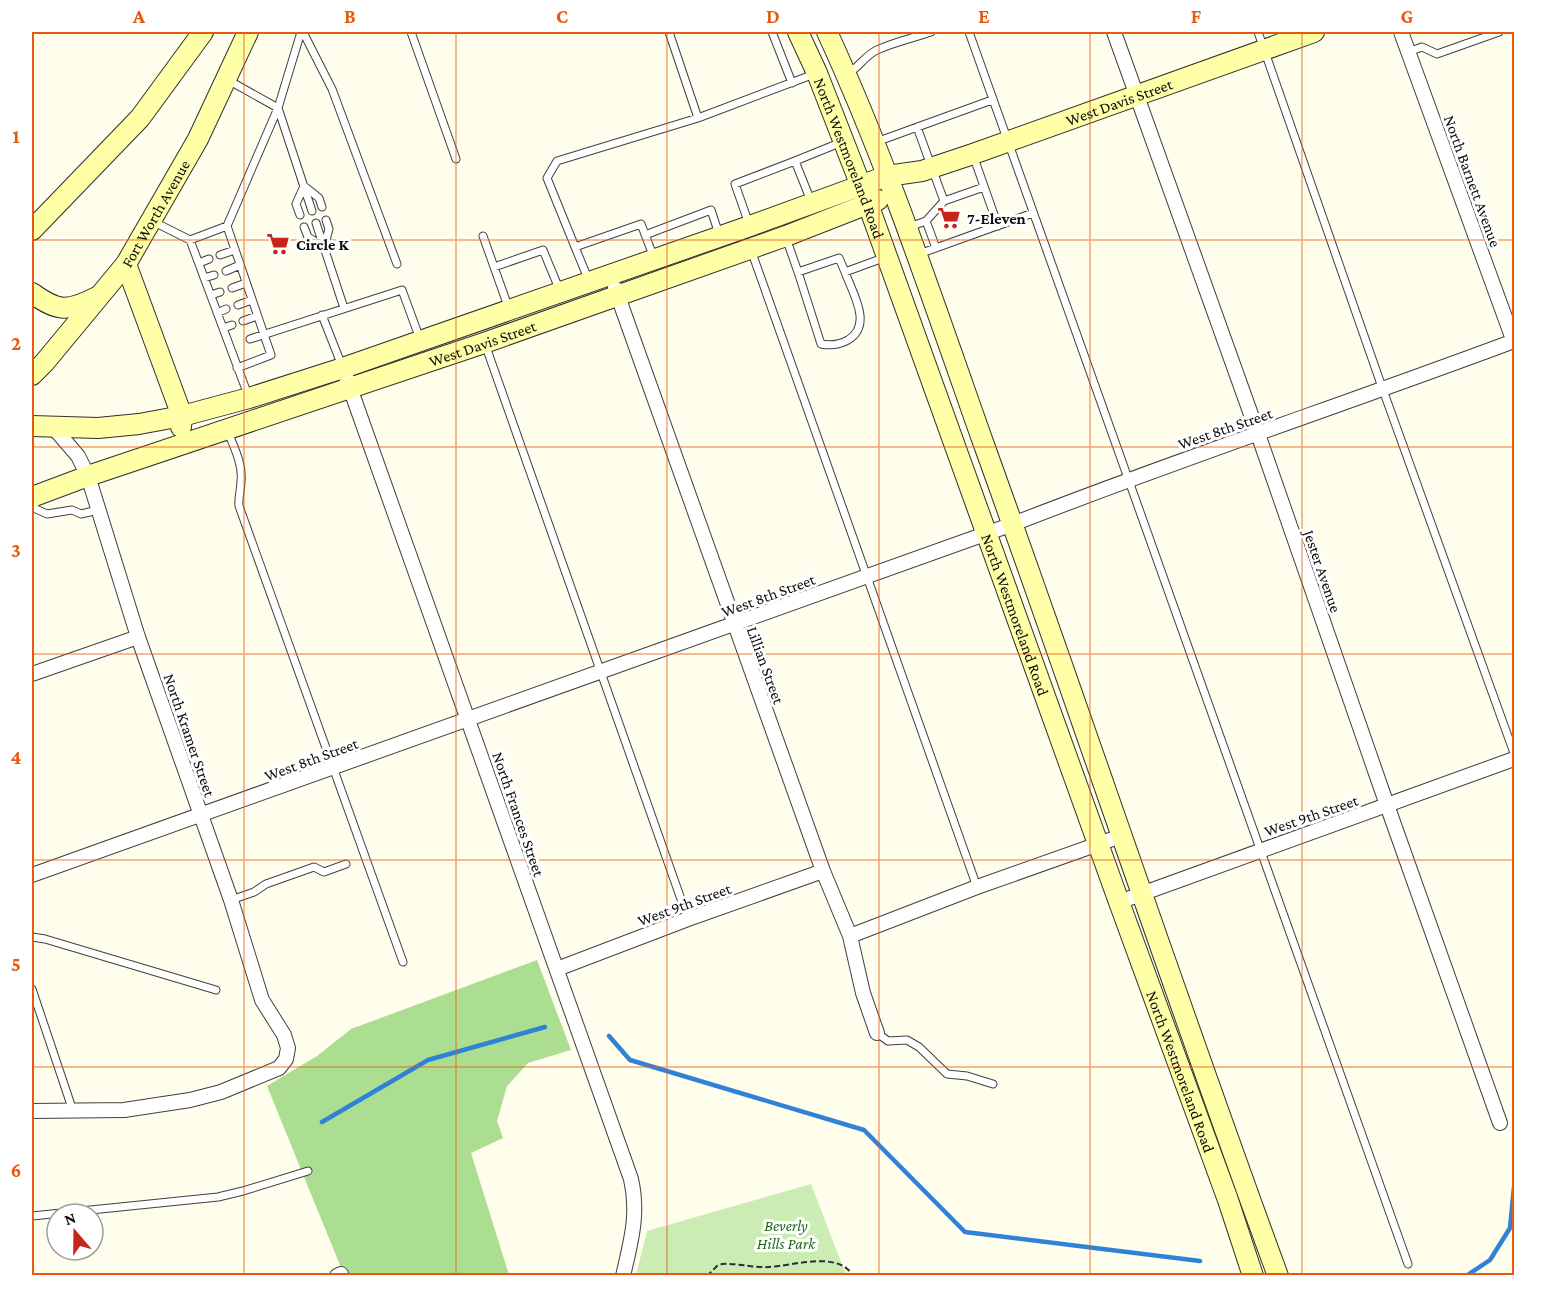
<svg xmlns="http://www.w3.org/2000/svg" width="1546" height="1307" font-family="'Crimson Pro',serif">
  <style>
    .green { fill: #cbecb3 }
    .forest { fill: #acde91 }
    .lines { fill: none; stroke-linecap: round; stroke-linejoin: round }
    .stream { stroke: #2f82d6; stroke-width: 4.5 }
    .service-casing { stroke: #404040; stroke-width: 9 }
    .minor-casing { stroke: #404040; stroke-width: 16 }
    .secondary-casing { stroke: #2f2f2f; stroke-width: 22 }
    .path { stroke: #2f2f2f; stroke-width: 2; stroke-dasharray: 6 3; stroke-linecap: butt }
    .service { stroke: #fff; stroke-width: 7 }
    .minor { stroke: #fff; stroke-width: 14 }
    .secondary { stroke: #ffffa7; stroke-width: 20 }
    .grid { fill: none; stroke: #e8590c; stroke-width: 1.5; stroke-opacity: 0.55 }
    .labels { text-anchor: middle; stroke-width: 6; stroke-linejoin: round; paint-order: stroke }
    .street-label { font-size: 16px; fill: #0d0d0d; stroke: #fff }
    .poi-label { font-size: 16px; font-weight: bold; fill: #0d0d0d; stroke: #fff; text-anchor: start }
    .park-label { font-size: 16px; font-style: italic; fill: #216919; stroke: #fff }
    .neatline { fill: none; stroke: #e8590c; stroke-width: 2 }
    .grid-label { font-size: 20px; text-anchor: middle; font-weight: bold; fill: #e8590c }
  </style>
  <rect width="100%" height="100%" fill="#fffdec"/>
  <path class="green" d="M811,1184L846,1275H636L647,1231Z"/>
  <path class="forest" d="M537,960L571,1050L528,1063L507,1086L497,1121L503,1138L471,1153L509,1275H344L267,1086L317,1056L351,1029Z"/>
  <g class="lines">
    <path class="stream" d="M609,1036L630,1060L864,1130L965,1232L1200,1261
      M322,1122L428,1060L545,1027
      M1466,1276L1490,1260L1510,1228L1514,1187"/>
    <g class="service-casing">
      <path id="service" d="M301,32L278,108L312,211
        M303,32L332,89L397,264
        M411,32L456,159
        M772,32L792,83
        M969,32L1408,1264
        M1258,32L1383,390L1514,753
        M1408,52L1422,47L1437,54L1499,32
        M847,74C859,68 864,56 877,50C894,42 913,38 931,32
        M228,80L278,108L227,226L271,355L237,368
        M698,118L817,73
        M876,142L992,100
        M973,155L998,226
        M811,201L795,161L842,142
        M944,201L984,187
        M300,215L296,204L304,186L319,198L322,207
        M152,221L190,240L248,395
        M926,221L936,248
        M316,223L344,308
        M749,224L735,184L795,161
        M304,227L308,237L324,247L329,229L326,220
        M909,227L926,221L944,201L917,127
        M645,235L711,210L719,234
        M483,236L509,309
        M786,238L798,272L839,258L845,272L886,257
        M190,240L227,226
        M575,247L589,281
        M751,250L977,887
        M919,254L1033,213
        M220,255L235,250
        M654,258L641,224L575,247L547,178L557,161L698,118L669,32
        M199,263L209,259
        M494,267L543,250L560,291
        M226,271L240,265
        M798,272L821,344C831,346 839,345 848,340C873,325 853,294 845,272
        M204,278L214,275
        M232,288L246,283
        M211,295L220,292
        M238,305L252,300
        M217,313L226,309
        M322,315L342,366
        M243,321L257,316
        M223,328L232,325
        M250,339L402,290L420,339
        M485,344L688,919
        M228,432C234,447 243,465 241,481C241,490 238,497 239,506L403,962
        M32,502L36,509L47,514L72,510L81,514L98,510
        M231,900L254,892L266,884L314,867L324,872L346,864
        M32,937L45,939L216,990
        M32,989L73,1111
        M877,1033L888,1041L907,1040L919,1047L947,1074L967,1076L993,1084
        M32,1216L218,1197L243,1191L308,1171"/>
    </g>
    <g class="minor-casing">
      <path id="minor" d="M1114,32L1258,434L1387,805L1500,1123
        M1401,32L1514,342
        M615,288L823,871L850,936L863,993L877,1033
        M343,368L631,1179C639,1214 631,1241 623,1276
        M32,674L138,637
        M32,875L1013,524C1179,459 1348,403 1514,341
        M1119,902L1514,759
        M850,936L977,887L1121,836
        M557,969L688,919L823,871
        M32,1111L124,1110L190,1100L221,1092L279,1068L286,1059L288,1048L284,1035L262,1000L231,900L138,637L88,476L78,456L53,427
        M337,1276L341,1274"/>
    </g>
    <g class="secondary-casing">
      <g id="secondary">
        <path id="s1" d="M798,32L817,73L868,204L1119,902L1228,1200L1253,1276"/>
        <path d="M827,32C888,164 934,304 983,442C1083,719 1176,999 1278,1276"/>
        <path d="M32,230L140,118L203,32"/>
        <path d="M126,264L182,416L181,427"/>
        <path d="M32,293C58,312 68,312 97,297"/>
        <path id="s2" d="M32,375L44,363L126,264L198,139L248,32"/>
        <path id="s3" d="M32,426L98,428L139,424L182,416L249,398L343,368L750,226L887,176L922,171L973,154L1314,32"/>
        <path id="s4" d="M32,497L88,476L484,343L786,236L878,200"/>
      </g>
    </g>
    <path class="path" d="M707,1276L717,1266L722,1264C738,1263 753,1268 769,1267C792,1266 839,1250 853,1276"/>
    <use href="#service" class="service"/>
    <use href="#minor" class="minor"/>
    <use href="#secondary" class="secondary"/>
  </g>
  <path class="grid" d="M244,32V1276M456,32V1276M667,32V1276M879,32V1276M1090,32V1276M1302,32V1276M32,240H1514M32,447H1514M32,654H1514M32,860H1514M32,1067H1514"/>
  <defs>
    <g id="supermarket-bare" transform="scale(1.8)"><path d="M-6-5.5h2.5l.6 2H6L4.5 2H-2.5L-4.4-4H-6ZM-1.5 3.2a1.3 1.3 0 1 0 .1 0ZM3 3.2a1.3 1.3 0 1 0 .1 0Z" fill="#c6251b" stroke="#fff" stroke-width="2.5" paint-order="stroke"/></g>
  </defs>
  <g fill-rule="evenodd">
    <use href="#supermarket-bare" x="949" y="218"/>
    <use href="#supermarket-bare" x="278" y="244"/>
  </g>
  <g class="labels">
    <g class="street-label">
      <text dy="6" stroke="none"><textPath href="#s3" startOffset="1140">West Davis Street</textPath></text>
      <text dy="6" stroke="none"><textPath href="#s1" startOffset="136">North Westmoreland Road</textPath></text>
      <text transform="translate(1473 181) rotate(70)" y="6">North Barnett Avenue</text>
      <text dy="6" stroke="none"><textPath href="#s2" startOffset="204">Fort Worth Avenue</textPath></text>
      <text dy="6" stroke="none"><textPath href="#s4" startOffset="476">West Davis Street</textPath></text>
      <text transform="translate(1225 428) rotate(-19)" y="6">West 8th Street</text>
      <text transform="translate(1323 571) rotate(71)" y="6">Jester Avenue</text>
      <text transform="translate(768 595) rotate(-20)" y="6">West 8th Street</text>
      <text dy="6" stroke="none"><textPath href="#s1" startOffset="622">North Westmoreland Road</textPath></text>
      <text transform="translate(766 665) rotate(70)" y="6">Lillian Street</text>
      <text transform="translate(190 735) rotate(71)" y="6">North Kramer Street</text>
      <text transform="translate(311 759) rotate(-20)" y="6">West 8th Street</text>
      <text transform="translate(519 814) rotate(71)" y="6">North Frances Street</text>
      <text transform="translate(1311 815) rotate(-19)" y="6">West 9th Street</text>
      <text transform="translate(684 904) rotate(-20)" y="6">West 9th Street</text>
      <text dy="6" stroke="none"><textPath href="#s1" startOffset="1108">North Westmoreland Road</textPath></text>
    </g>
    <g class="poi-label">
      <text x="967" y="224">7-Eleven</text>
      <text x="296" y="250">Circle K</text>
    </g>
    <g class="park-label">
      <text x="786" y="1231">Beverly<tspan x="786" dy="18">Hills Park</tspan></text>
    </g>
  </g>
  <rect width="1546" height="1307" fill="none" stroke="#ffffff" stroke-width="66"/>
  <g transform="translate(75 1232) rotate(340)"><circle r="28" fill="#ffffff" stroke="#9e9e9e" stroke-width="1.5"/>
  <path d="M0-4.5L10 22L0 15L-10 22Z" fill="#c6251b"/>
  <text y="-9" font-size="16" font-weight="bold" text-anchor="middle" fill="#0d0d0d">N</text>
  </g>
  <rect x="33" y="33" width="1480" height="1241" class="neatline"/>
  <g class="grid-label">
    <text x="139" y="23">A</text>
    <text x="350" y="23">B</text>
    <text x="562" y="23">C</text>
    <text x="773" y="23">D</text>
    <text x="984" y="23">E</text>
    <text x="1196" y="23">F</text>
    <text x="1407" y="23">G</text>
    <text x="16" y="143">1</text>
    <text x="16" y="350">2</text>
    <text x="16" y="557">3</text>
    <text x="16" y="764">4</text>
    <text x="16" y="971">5</text>
    <text x="16" y="1177">6</text>
  </g>
</svg>
